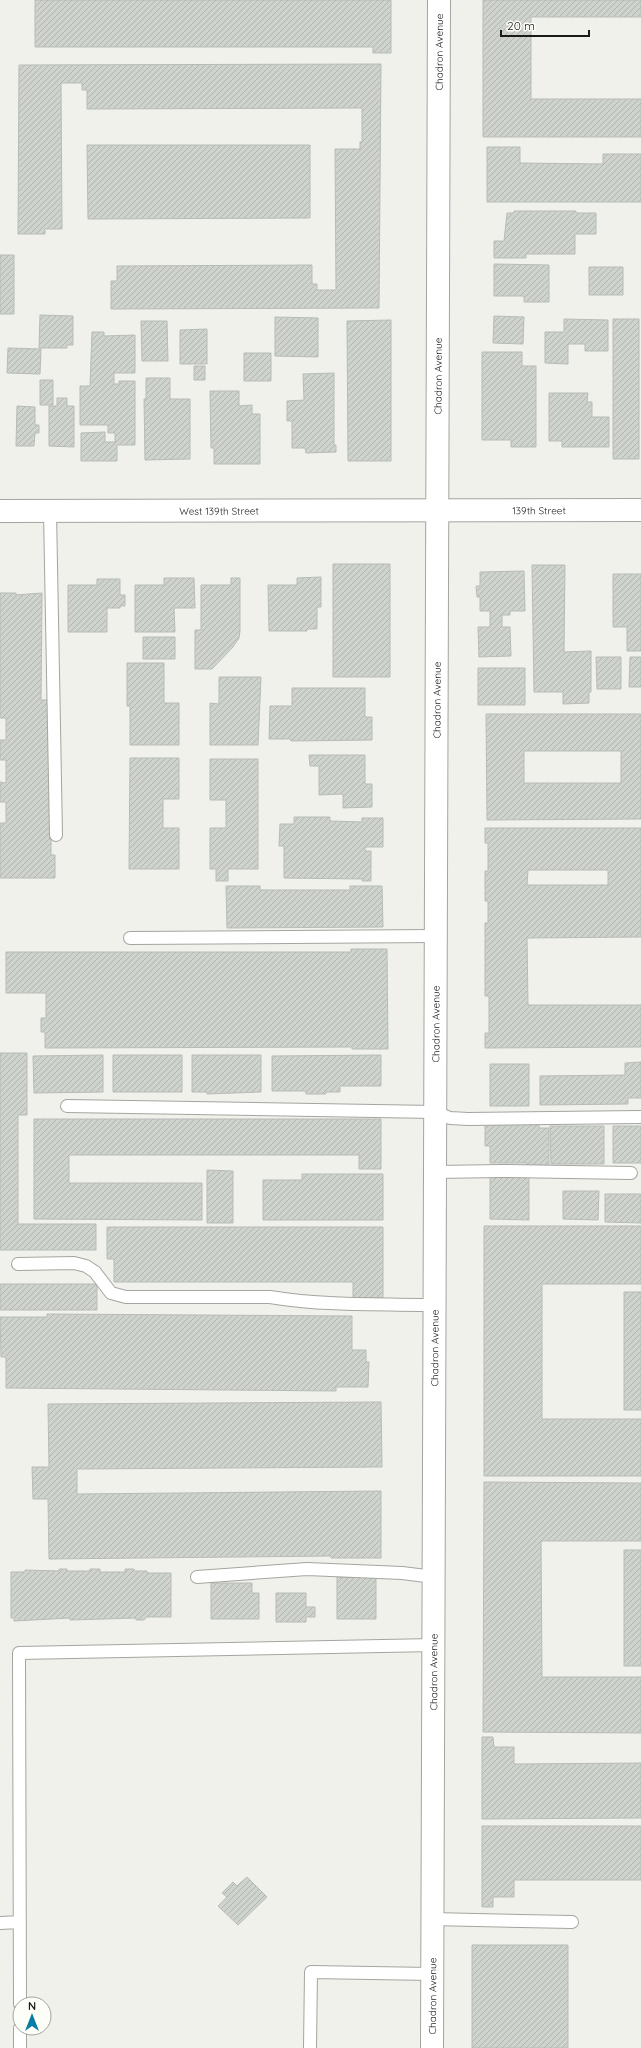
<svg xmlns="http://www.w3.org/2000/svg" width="641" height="2048" font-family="Quicksand,sans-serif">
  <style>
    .building { fill: url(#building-hatch); stroke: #b8bcb6; fill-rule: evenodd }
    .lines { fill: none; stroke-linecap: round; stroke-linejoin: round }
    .lane-casing { stroke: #a4a59f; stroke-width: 14 }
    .street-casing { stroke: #a4a59f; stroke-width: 24 }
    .lane { stroke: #fff; stroke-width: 12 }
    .street { stroke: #fff; stroke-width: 22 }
    .labels { text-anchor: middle; stroke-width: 4; stroke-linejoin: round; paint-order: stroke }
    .street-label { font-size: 10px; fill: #1a1b19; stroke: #fdfef8 }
  </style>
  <defs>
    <pattern id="building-hatch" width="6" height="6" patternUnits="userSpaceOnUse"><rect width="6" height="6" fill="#cfd3cd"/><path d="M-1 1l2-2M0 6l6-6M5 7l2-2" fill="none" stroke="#b1b5af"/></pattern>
  </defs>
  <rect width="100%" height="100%" fill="#f0f1eb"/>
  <path class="building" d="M35,0H391V53H373V47H35Z
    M483,0H641V17H531V99H641V137H483Z
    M381,64L379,308L111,309V281H117V266L312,265V284H317V290H336L335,149H360V142H362V108L87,109V90H82V83H61L62,229H45V234H18L19,65Z
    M87,145H310V218L88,219Z
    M487,147H520V163L603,164V154H641V202H487Z
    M514,211H576V213H596V234H575V254H526V258H494V241H504L507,213H514Z
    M0,255H14V314H0Z
    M494,264L549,265V302H524V296H494Z
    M589,267H623V295H589Z
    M40,315L73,316V345H67V348H39Z
    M494,316L524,317L523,344L493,343Z
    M275,317L318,318V357L275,356Z
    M564,319L608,320V351H585V344H568V364L545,363V332H564Z
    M613,319H639V459H613Z
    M391,320V461H348L347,321Z
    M141,321H167L168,361H142Z
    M207,329V364H180V330Z
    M92,332H104V336L135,335V373H114V384H119V381H135V445H117V461H81V433L105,432V442H115V433H108V425H80V386H90Z
    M8,348L41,349L40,374L7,373Z
    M482,352H522V366H536V447H511V440H482Z
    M244,353H271V381H244Z
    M194,366H205V380H194Z
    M334,373V445H336V452L306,453L305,448H292V421H287V401L304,400L303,374Z
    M146,378H170V399H190V459L145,460L144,399H146Z
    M40,380H53V405H40Z
    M210,391H239V406L252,405V414H260V464H214V448H211Z
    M549,393H588L587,402H592V417H609V447H562V441H549Z
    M57,398H67V406H74V447L49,446V406H57Z
    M17,406L35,407V425H39V433H35L34,446H16Z
    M333,564H390V677H333Z
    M532,565H565L564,652L591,651V692H589V703L563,704V692H534Z
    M524,571L525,611H510V615H502V627H510L511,656L479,657L478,627H490V611H480V597H477L476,586H480V572Z
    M613,574H641V651H627V627H613Z
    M321,577V607H317V629H307V631H269L268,585H297V578Z
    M164,578H194L195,608H174L175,632H135V585H164Z
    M231,578H240V631L239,638L233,647L212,669H195V630H201V585H231Z
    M97,579H120V595H125V606H120V608H107V632H68V585H97Z
    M0,593H16V595L42,593L41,700H51V855H55V878H0V823H6V802H0V782L6,783V760H0V740H6V718H0Z
    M143,637H175V659H143Z
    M596,657H621V689H597Z
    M630,657H641V687H629Z
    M127,663H164V703H179V745H130V706H127Z
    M478,668H525V705H478Z
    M219,677H261L258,745H210V703L219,704Z
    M292,688H365V717H372V740L291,741V739H269L270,706H292Z
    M486,714H641V819L487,820ZM524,751H621V783H524Z
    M309,755H365V784H372V807L343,808V794L319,795V766H310Z
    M130,758H179V799H163V828H179V869H129Z
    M210,759H258V869H228V881H216V869H210V828H226V800H210Z
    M294,817H330V821L362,822V818H383V847H365V851H371V881H362L363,879L284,878V846H279L280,824H294Z
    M485,828H641V937L527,938L528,1005H641V1047L485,1048V1033H489V996H485V923H488V901H485V871H488V843H485ZM528,870H608V885H527Z
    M226,886H260V890H350V886H382L383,927L227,928Z
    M351,949H387L388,1049H352V1047L45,1048V1032H41V1018H46V993H6V952H351Z
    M0,1053H27V1115H18V1224H96V1250H0Z
    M103,1055V1092L34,1093L33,1056Z
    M113,1055H182V1092H113Z
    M192,1055H261V1092L207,1094V1092H192Z
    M381,1055V1086H340V1092H326V1094H306V1091H272V1056Z
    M641,1062V1098H628V1104L540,1105V1076L625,1075V1063Z
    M490,1064H529V1106H490Z
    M34,1119H381V1169H359V1155H69V1183H202V1220L34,1219Z
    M539,1122V1128H549V1168H527V1163H490V1146H485V1123Z
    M550,1126H604V1164H551Z
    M613,1126H641V1163H613Z
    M207,1170L233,1171V1223H207Z
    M302,1174H383V1220H263V1180H302Z
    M490,1177H529V1220L490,1219Z
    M563,1191H599L598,1220L563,1219Z
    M605,1194H641V1223L605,1222Z
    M484,1226H641V1284H542V1419H641V1476H484Z
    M107,1227H383V1298H353V1282H114V1259H107Z
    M0,1284H97V1310H0Z
    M624,1292H641V1410H624Z
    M47,1314L352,1316V1350H366V1362H369L368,1387H336V1391L6,1388V1357H1L0,1317H47Z
    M381,1402L382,1467L77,1469V1494L381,1491V1558H331V1556L49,1559L48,1499H33L32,1467H49L48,1404Z
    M484,1482L641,1483V1541H541L542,1677H641V1733L483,1732Z
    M624,1550H641V1666H624Z
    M59,1569H67V1571H90V1569H100V1572H125V1569H134V1571H147V1573H171V1617H147L144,1620H136V1618L70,1620V1618L14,1621V1618H11V1572H25V1570L59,1571Z
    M337,1577H376V1619H337Z
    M211,1583H252V1593H259V1619H211Z
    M276,1593H306V1607H315V1617H306V1622H276Z
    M482,1737H493L494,1747H514V1764L641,1763V1818L482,1819Z
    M482,1826H641V1880H514V1897H493V1907H482Z
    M247,1877L267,1897L238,1925L218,1906L227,1897L222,1893L233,1882L237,1886Z
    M472,1945H568V2048H472Z"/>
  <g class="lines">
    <g class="lane-casing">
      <path id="lane" d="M50,511L56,835
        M130,938L436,936
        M67,1106L435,1112L450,1118L468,1119L641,1117
        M435,1172L502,1171L631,1173
        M18,1264L74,1263L86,1266L95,1272L111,1293L126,1297H270C324,1306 380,1304 435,1305
        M197,1577L307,1569L402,1573L434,1577
        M431,1919L572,1922
        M0,1923L20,1922
        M20,2004L19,1653L434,1645
        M20,2028V2048
        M310,2048L311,1972L431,1974"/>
    </g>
    <g class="street-casing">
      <g id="street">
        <path id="s1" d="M0,511L641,510"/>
        <path id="s2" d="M432,2048L439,0"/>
      </g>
    </g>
    <use href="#lane" class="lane"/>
    <use href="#street" class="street"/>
  </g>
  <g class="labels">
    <g class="street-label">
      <text dy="4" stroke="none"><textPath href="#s2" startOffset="1996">Chadron Avenue</textPath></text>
      <text dy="4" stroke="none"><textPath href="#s2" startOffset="1672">Chadron Avenue</textPath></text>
      <text dy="4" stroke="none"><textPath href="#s1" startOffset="219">West 139th Street</textPath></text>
      <text dy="4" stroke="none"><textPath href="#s1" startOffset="539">139th Street</textPath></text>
      <text dy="4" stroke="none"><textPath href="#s2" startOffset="1348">Chadron Avenue</textPath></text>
      <text dy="4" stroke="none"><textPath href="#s2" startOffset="1024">Chadron Avenue</textPath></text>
      <text dy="4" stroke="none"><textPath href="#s2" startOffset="700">Chadron Avenue</textPath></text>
      <text dy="4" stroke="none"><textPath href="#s2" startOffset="376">Chadron Avenue</textPath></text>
      <text dy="4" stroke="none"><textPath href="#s2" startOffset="52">Chadron Avenue</textPath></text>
    </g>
  </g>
  <g transform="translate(32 2016)"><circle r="19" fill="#fdfef8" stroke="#a2a39f"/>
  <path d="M0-3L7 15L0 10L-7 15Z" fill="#087ca4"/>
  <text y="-6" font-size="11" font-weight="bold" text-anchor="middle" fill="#1a1b19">N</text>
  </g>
  <path d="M501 30v6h88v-6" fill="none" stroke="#1a1b19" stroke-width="2"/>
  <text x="507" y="30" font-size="12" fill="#1a1b19" stroke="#fdfef8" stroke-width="3" paint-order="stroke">20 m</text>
</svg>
